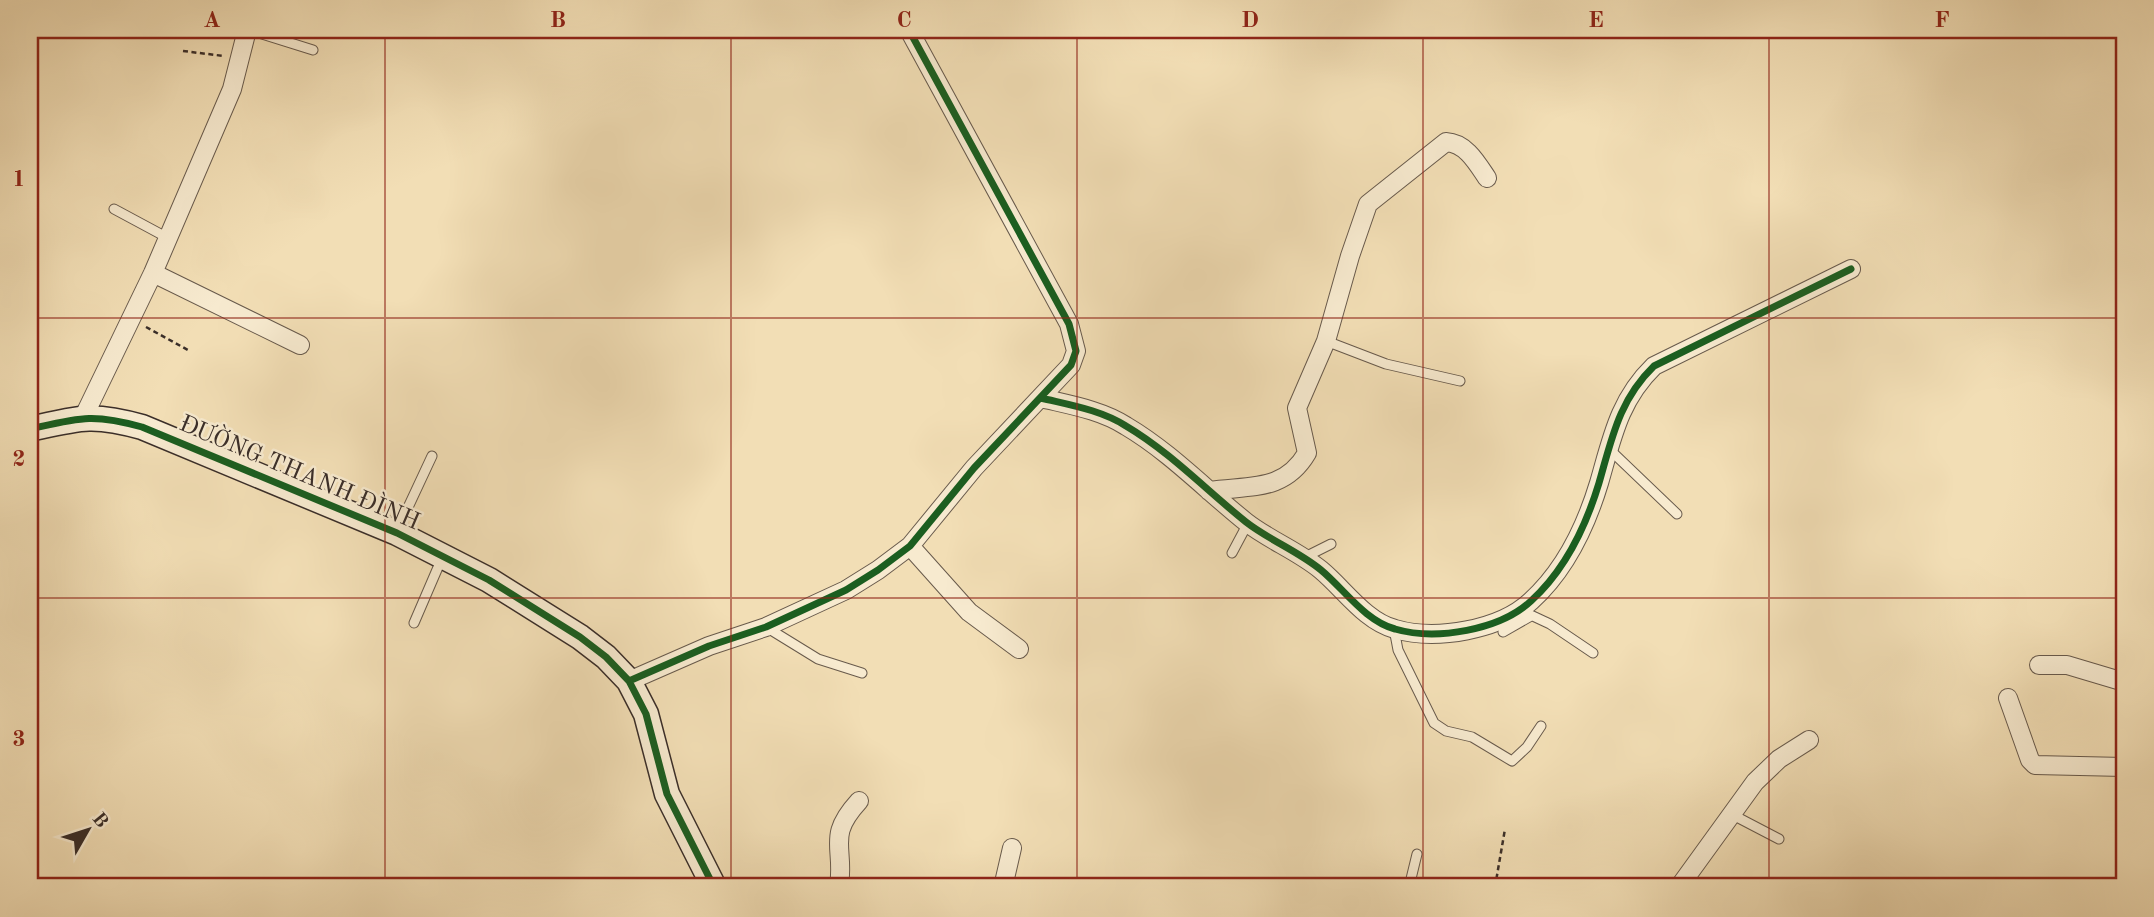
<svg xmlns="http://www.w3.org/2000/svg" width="2154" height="917" font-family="'Old Standard TT',serif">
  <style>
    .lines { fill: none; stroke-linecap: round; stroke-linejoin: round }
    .lane-casing { stroke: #685a4c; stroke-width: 11 }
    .street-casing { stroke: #685a4c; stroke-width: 20 }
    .secondary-casing { stroke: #3a2e29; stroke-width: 27 }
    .path { stroke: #3a2e29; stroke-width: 2.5; stroke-dasharray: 5 3.5; stroke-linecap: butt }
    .lane { stroke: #f7eacf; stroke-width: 9 }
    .street { stroke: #f7eacf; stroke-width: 18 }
    .secondary { stroke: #f7eacf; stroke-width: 24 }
    .cycleway-casing { stroke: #f7eacf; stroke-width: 11 }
    .cycleway { stroke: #1b5e20; stroke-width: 7 }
    .grid { fill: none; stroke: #8f2418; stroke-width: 2; stroke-opacity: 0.55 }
    .labels { text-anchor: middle; stroke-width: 5; stroke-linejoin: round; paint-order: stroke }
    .street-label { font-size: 24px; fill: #3a2e29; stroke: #f7eacf }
    .neatline { fill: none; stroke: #8f2418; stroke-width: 2.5 }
    .grid-label { font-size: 23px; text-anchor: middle; font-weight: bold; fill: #8f2418 }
  </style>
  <rect width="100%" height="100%" fill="#f2deb5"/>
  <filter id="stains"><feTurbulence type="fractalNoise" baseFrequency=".00286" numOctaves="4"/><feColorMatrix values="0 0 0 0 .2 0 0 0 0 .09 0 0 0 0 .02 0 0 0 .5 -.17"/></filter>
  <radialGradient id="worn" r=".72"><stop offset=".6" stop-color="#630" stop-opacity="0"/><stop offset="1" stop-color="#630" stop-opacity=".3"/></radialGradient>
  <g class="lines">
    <g class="lane-casing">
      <path id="lane" d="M249,30L313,50
        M114,209L168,238
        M1326,341L1386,364L1460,381
        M1608,448L1677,514
        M397,531L432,456
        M1232,553L1248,523
        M1305,557L1331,544
        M1520,610L1550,624L1593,653
        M414,623L442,558
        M766,627L818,659L862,673
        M1394,629L1398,650L1434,723L1446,731L1472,737L1512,761L1527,747L1541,726
        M1503,632L1531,616
        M1731,814L1779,839
        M1409,887L1417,854"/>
    </g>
    <g class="street-casing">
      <path id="street" d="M153,273L300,345
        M1041,398C1070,405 1101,410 1126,426C1170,452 1206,490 1246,522C1269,540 1298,551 1321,570C1344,589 1365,621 1395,629C1436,641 1500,630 1531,601C1564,571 1586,526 1599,483C1612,438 1619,400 1654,366L1851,269
        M84,416L153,273L232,89L247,30
        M1209,491C1251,485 1284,492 1307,453L1297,408L1326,341L1350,256L1368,204L1446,142C1466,143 1477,163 1487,178
        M910,546L969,612L1019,649
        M2039,665H2067L2124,682
        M629,681L709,646L766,627L846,590L878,570L910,546L974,468L1071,365L1076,351L1069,324L909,30
        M2008,698L2030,760L2035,765L2124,767
        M839,887C845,846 826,837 859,801
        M1003,887L1012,848
        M1679,887L1755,782L1779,759L1809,740"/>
    </g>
    <g class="secondary-casing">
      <path id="secondary" d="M30,429C79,418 92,413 142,427L397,533L489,580L580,637L606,657L629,681L646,714L667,794L714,887"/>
    </g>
    <path class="path" d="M183,51L224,56
      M146,327L188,350
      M1495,887L1505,829"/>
    <use href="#lane" class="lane"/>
    <use href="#street" class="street"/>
    <use href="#secondary" class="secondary"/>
    <g class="cycleway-casing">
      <path id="cycleway" d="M1041,398C1070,405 1101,410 1126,426C1170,452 1206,490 1246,522C1269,540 1298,551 1321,570C1344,589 1365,621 1395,629C1436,641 1500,630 1531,601C1564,571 1586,526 1599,483C1612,438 1619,400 1654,366L1851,269
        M30,429C79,418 92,413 142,427L397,533L489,580L580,637L606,657L629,681L646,714L667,794L714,887
        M629,681L709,646L766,627L846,590L878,570L910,546L974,468L1071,365L1076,351L1069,324L909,30"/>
    </g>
    <use href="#cycleway" class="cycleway"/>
  </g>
  <path class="grid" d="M385,30V887M731,30V887M1077,30V887M1423,30V887M1769,30V887M30,318H2124M30,598H2124"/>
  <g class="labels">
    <g class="street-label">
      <text transform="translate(300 472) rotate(23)" y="8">ĐƯỜNG THANH ĐÌNH</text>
    </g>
  </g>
  <rect width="2154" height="917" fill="none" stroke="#f2deb5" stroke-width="77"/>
  <g transform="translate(88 830) rotate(51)" stroke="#f7eacf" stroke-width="5" paint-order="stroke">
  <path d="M0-5L12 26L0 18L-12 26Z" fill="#3a2e29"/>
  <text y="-10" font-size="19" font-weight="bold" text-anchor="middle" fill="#3a2e29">B</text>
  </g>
  <rect x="38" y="38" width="2078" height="840" class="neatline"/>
  <g class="grid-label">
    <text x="212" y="27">A</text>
    <text x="558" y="27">B</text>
    <text x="904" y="27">C</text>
    <text x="1250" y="27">D</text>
    <text x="1596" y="27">E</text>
    <text x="1942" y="27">F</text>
    <text x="19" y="186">1</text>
    <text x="19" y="466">2</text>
    <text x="19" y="746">3</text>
  </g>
  <rect width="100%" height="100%" filter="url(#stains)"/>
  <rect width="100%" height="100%" fill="url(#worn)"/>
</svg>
